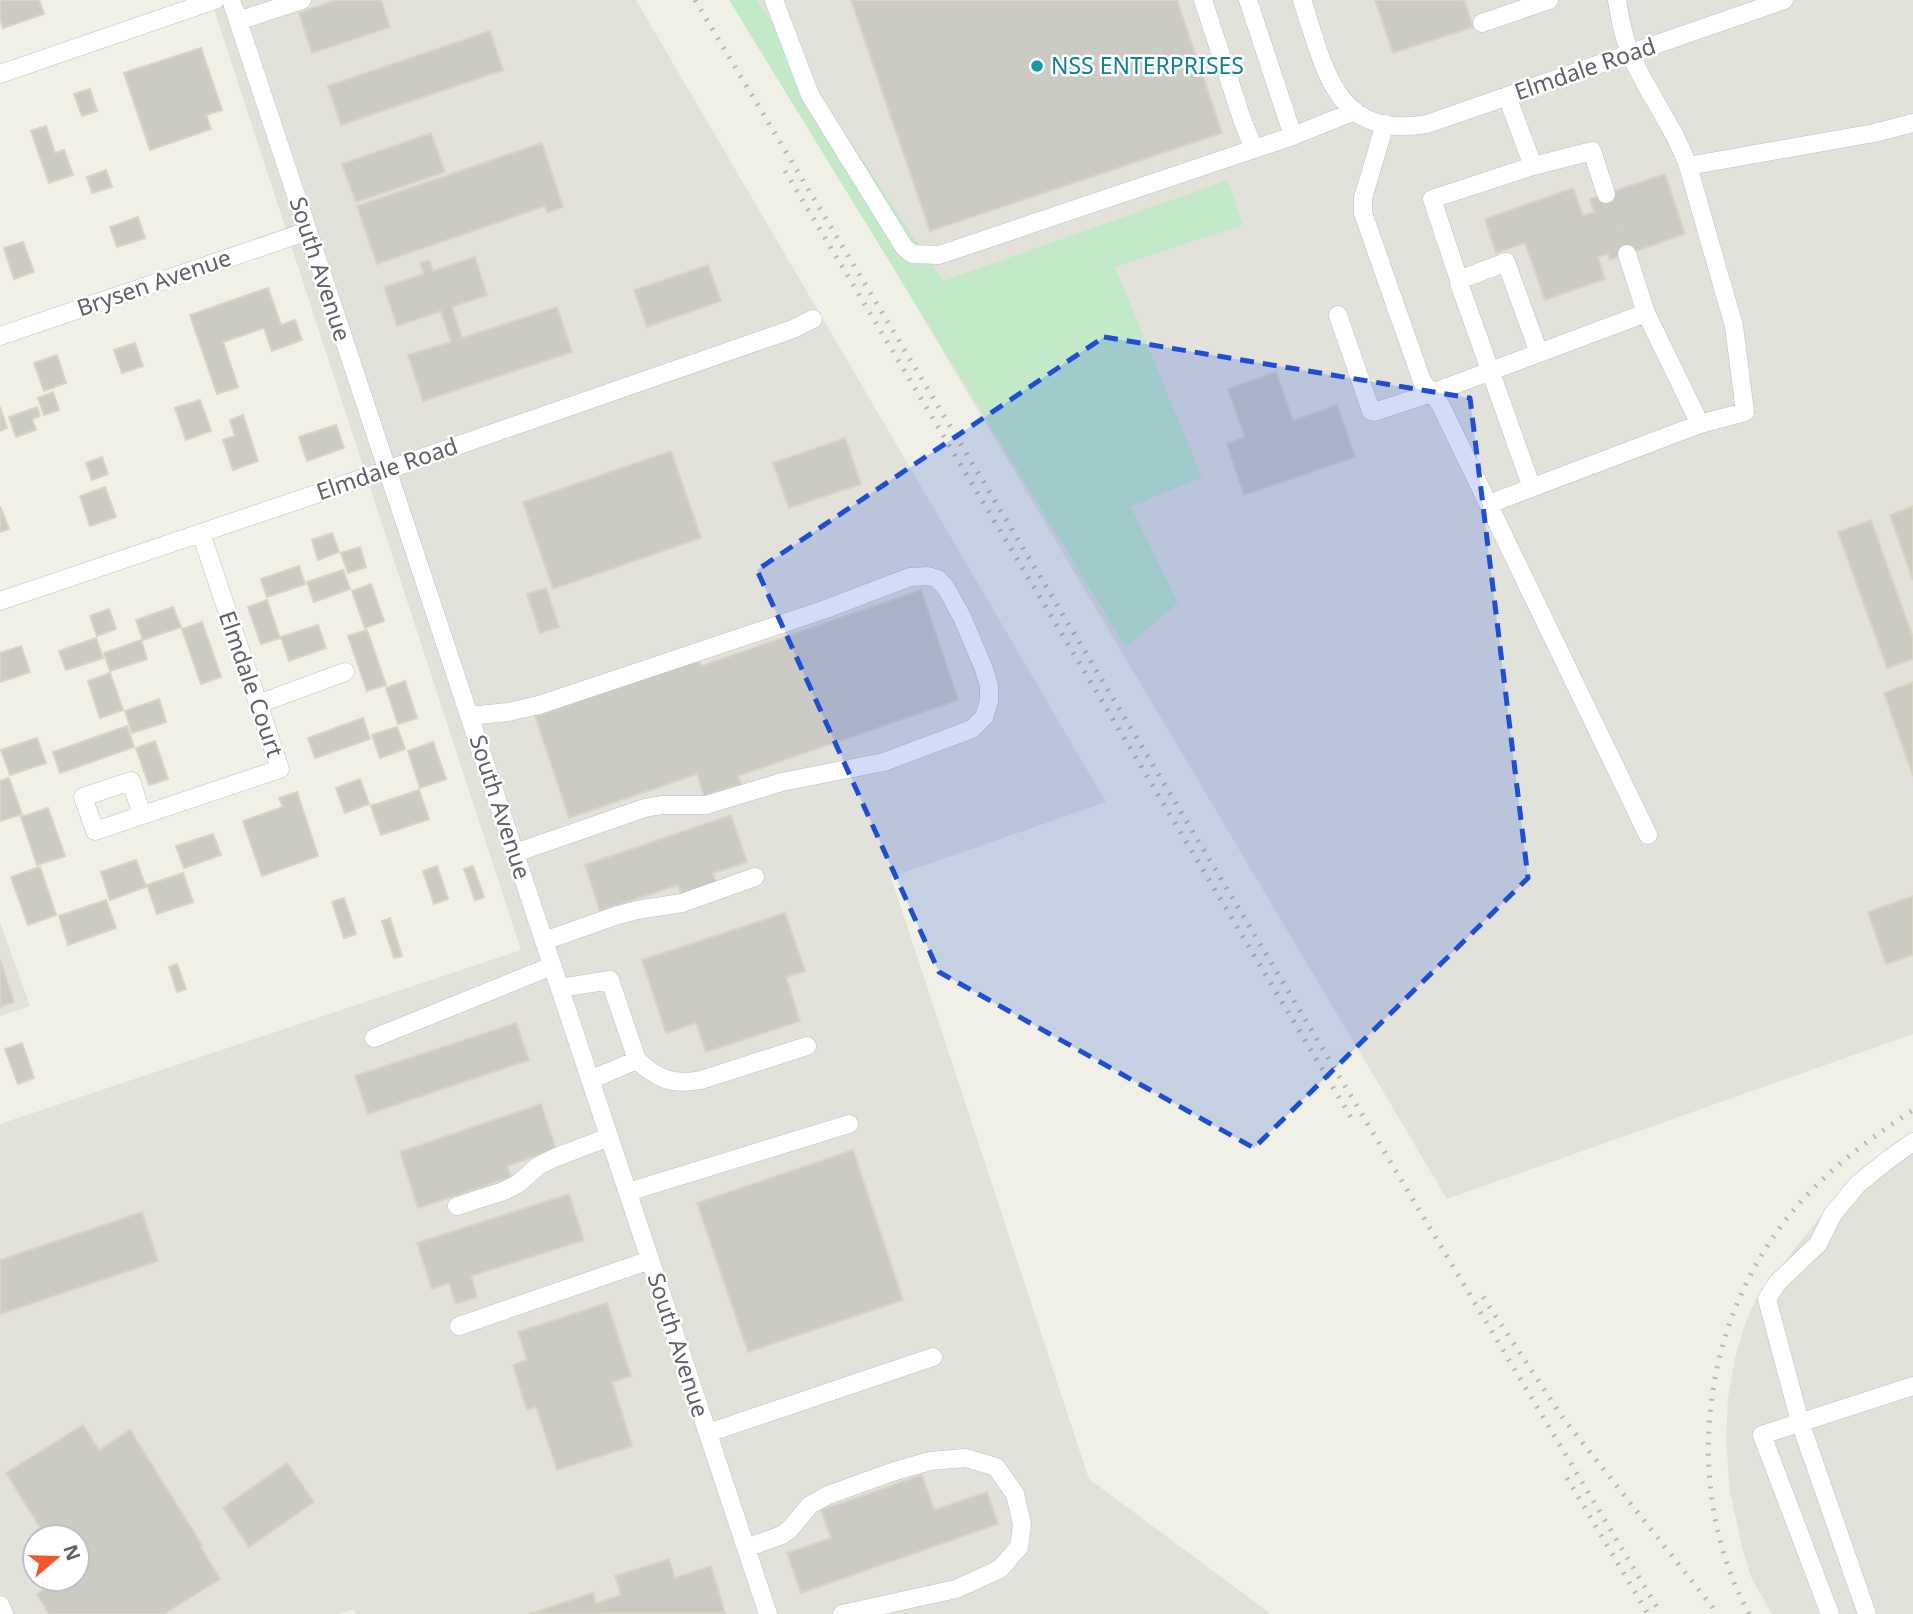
<svg xmlns="http://www.w3.org/2000/svg" width="1913" height="1614" font-family="'Noto Sans',sans-serif">
  <style>
    .industrial { fill: #e2e2db; fill-rule: evenodd }
    .green { fill: #c2eac8 }
    .building { fill: #cccbc3; stroke: #d7d4c4; stroke-width: 2 }
    .lines { fill: none; stroke-linecap: round; stroke-linejoin: round }
    .minor-tunnel { stroke: #ccccc7; stroke-width: 18; stroke-dasharray: 18 9; stroke-linecap: butt }
    .minor-casing { stroke: #bebfc6; stroke-width: 19 }
    .minor { stroke: #fff; stroke-width: 18 }
    .rail { stroke: #b8b8b9; stroke-width: 5; stroke-dasharray: 2 9; stroke-linecap: butt }
    .marked { fill: #1d4ed8; fill-opacity: 0.2; stroke: #1d4ed8; stroke-width: 5; stroke-dasharray: 14 9; stroke-linejoin: round }
    .culture-dot { fill: #0f9aa8; stroke: #fff; stroke-width: 2.5 }
    .labels { text-anchor: middle; stroke-width: 5; stroke-linejoin: round; paint-order: stroke }
    .culture-label { font-size: 23px; fill: #0d838f; stroke: #fff; text-anchor: start }
    .street-label { font-size: 23px; fill: #5e6168; stroke: #fff }
  </style>
  <rect width="100%" height="100%" fill="#f1f0e7"/>
  <path class="industrial" d="M211,0H636L1106,802L891,877L1089,1479L1271,1614H356L354,1609L339,1614H0V1124L521,950ZM35,1537H77V1579H35Z
    M734,0H1913V1034L1447,1199Z
    M0,922L30,1006L0,1016Z
    M1913,1132V1614H1772L1751,1577L1742,1547L1730,1492L1726,1439L1728,1398L1735,1358L1745,1324L1758,1295L1831,1203L1864,1167L1898,1140Z"/>
  <path class="green" d="M729,0H757L943,281L1228,180L1243,225L1115,267L1202,477L1131,507L1178,603L1126,647Z"/>
  <path class="building" d="M0,0H39L44,14L3,28L0,19Z
    M336,0H381L390,27L312,53L299,13Z
    M851,0H1177L1222,133L930,231Z
    M1375,0H1464L1473,27L1393,53Z
    M490,31L503,70L341,125L328,86Z
    M201,48L222,110L206,115L211,129L150,150L124,73Z
    M90,89L97,111L82,116L74,94Z
    M46,126L55,153L64,150L73,175L49,183L31,131Z
    M431,133L445,172L356,202L342,164Z
    M542,143L563,207L547,213L545,206L377,264L357,206Z
    M106,170L112,187L92,193L87,177Z
    M1665,174L1685,234L1610,260L1608,254L1598,257L1605,279L1545,300L1525,243L1496,253L1485,219L1573,188L1583,216L1594,212L1590,199Z
    M138,217L145,238L117,247L110,227Z
    M23,242L34,272L14,279L4,248Z
    M475,257L487,295L452,307L462,338L557,307L572,352L423,401L408,355L451,342L441,311L397,326L384,287L424,274L420,263L429,260L433,271Z
    M708,265L721,301L647,327L634,290Z
    M268,288L281,325L295,320L302,340L272,351L264,328L223,342L238,387L217,394L190,315Z
    M135,343L143,366L122,373L114,350Z
    M57,355L66,383L44,391L34,363Z
    M1276,372L1293,421L1337,405L1355,457L1244,495L1227,444L1245,437L1228,389Z
    M53,392L59,410L44,415L38,398Z
    M200,400L211,431L186,440L175,408Z
    M0,407L7,428L0,431Z
    M37,407L40,416L32,419L36,430L16,437L9,417Z
    M243,415L258,461L233,470L223,440L235,436L230,420Z
    M336,425L344,448L307,461L299,437Z
    M845,438L861,484L789,508L773,463Z
    M671,451L701,538L553,589L523,502Z
    M102,457L108,474L92,480L86,463Z
    M105,487L116,517L90,526L80,496Z
    M0,506L9,529L0,532Z
    M1913,506V580L1890,515Z
    M1871,520L1913,638V659L1887,668L1838,532Z
    M332,533L339,552L318,560L312,540Z
    M360,547L366,567L348,573L341,553Z
    M299,566L305,584L267,597L261,579Z
    M343,570L350,589L314,602L307,582Z
    M371,584L384,621L365,628L352,591Z
    M546,588L559,627L540,633L527,594Z
    M921,590L958,700L738,776L741,784L704,796L697,774L569,818L535,716L698,659L701,666Z
    M267,600L280,638L261,644L248,607Z
    M173,607L181,627L143,640L136,620Z
    M109,609L116,629L97,636L90,616Z
    M202,622L221,677L201,684L182,629Z
    M318,625L326,648L289,661L281,637Z
    M367,630L386,685L367,691L348,636Z
    M96,638L103,658L66,670L59,651Z
    M141,640L147,659L110,671L104,653Z
    M21,646L30,672L0,682V653Z
    M110,673L123,710L100,718L88,681Z
    M405,681L417,718L398,724L386,688Z
    M1913,682V776L1884,693Z
    M159,699L166,722L132,733L125,711Z
    M363,718L370,739L315,758L308,738Z
    M127,726L134,747L60,773L53,752Z
    M397,727L405,749L380,758L372,735Z
    M37,738L46,763L10,775L1,750Z
    M155,741L168,779L149,785L136,748Z
    M433,742L446,779L420,788L408,751Z
    M9,778L22,814L0,821V781Z
    M360,779L369,804L345,813L336,788Z
    M419,790L429,819L381,835L371,806Z
    M297,792L318,856L262,876L243,821L283,807L279,798Z
    M48,808L65,856L37,865L21,817Z
    M731,815L747,862L713,873L717,885L682,897L678,885L600,911L585,865Z
    M213,834L221,855L184,868L176,846Z
    M136,860L146,887L110,900L101,872Z
    M437,866L448,899L434,904L423,871Z
    M473,866L484,897L475,900L464,869Z
    M40,867L56,915L28,925L11,877Z
    M183,873L193,902L157,914L147,885Z
    M1913,896V955L1886,964L1868,912Z
    M344,898L356,934L344,938L332,902Z
    M106,900L116,928L68,945L59,916Z
    M785,913L805,971L786,977L800,1021L706,1052L696,1023L666,1033L642,960Z
    M390,918L402,956L394,958L382,921Z
    M0,960L14,1002L0,1007Z
    M177,964L186,989L177,992L169,967Z
    M516,1023L529,1060L368,1114L355,1076Z
    M22,1043L34,1078L18,1084L5,1049Z
    M541,1104L556,1149L507,1166L511,1177L418,1208L400,1152Z
    M853,1150L903,1300L748,1352L697,1203Z
    M569,1194L584,1240L471,1276L477,1297L456,1304L449,1283L432,1289L417,1243Z
    M142,1212L158,1261L0,1314V1260Z
    M607,1303L631,1376L612,1382L632,1446L557,1470L536,1407L527,1410L513,1365L527,1360L518,1332Z
    M83,1425L99,1450L130,1430L202,1545L200,1546L220,1579L164,1614H49L37,1594L61,1579H77V1537H46L6,1473Z
    M287,1463L314,1502L249,1547L223,1508Z
    M922,1475L934,1510L987,1492L998,1524L801,1593L787,1553L831,1538L821,1510Z
    M669,1559L675,1578L711,1566L725,1613L529,1614L593,1593L596,1603L621,1595L615,1576Z"/>
  <g class="lines">
    <path class="minor-tunnel" d="M1606,194L1627,254"/>
    <g class="minor-casing">
      <path id="minor" d="M231,0L768,1614
        M774,0L810,95L904,247L912,254L939,255L1254,149
        M1203,0L1243,122L1254,149L1293,136L1355,111
        M1248,0L1293,136
        M1302,0C1325,68 1334,140 1427,124L1784,0
        M1617,0C1620,18 1623,36 1630,53C1647,93 1674,126 1688,166L1874,133L1913,123
        M238,21L302,0
        M1482,23L1549,0
        M0,74L215,0
        M1385,124L1363,198V213L1422,381L1440,404L1648,835
        M1533,166L1592,151L1606,194
        M1688,166L1734,326L1745,412L1700,424
        M1627,254L1646,313
        M1459,280L1432,199L1533,166L1507,96
        M1338,315L1371,411L1374,412L1432,393L1646,313L1700,424L1489,504
        M0,336L308,231
        M1532,488L1459,283V280L1506,262L1539,353
        M0,601L387,470L793,329L813,319
        M258,704L345,672
        M469,716L508,712L539,705L823,610L910,577L928,576L938,579L946,588L962,617L984,669L989,686V701L984,717L972,729L884,762L782,782L706,805H662L645,808L515,853
        M142,815L131,781L83,797L95,831L280,769L201,533
        M544,941L618,915L637,910L682,903L755,877
        M560,988L610,980L637,1060L590,1080
        M374,1038L552,966
        M637,1060C659,1080 672,1085 701,1080L807,1046
        M628,1192L849,1124
        M457,1206L504,1191L519,1183L538,1166L554,1158L609,1137
        M459,1326L650,1260
        M708,1433L933,1357
        M746,1548L782,1535L790,1529L810,1505L828,1495L895,1471L930,1461L966,1458L996,1467L1015,1494L1022,1524L1019,1547L1000,1569L956,1589L842,1614
        M0,1605L4,1614
        M1830,1614L1762,1435L1913,1386
        M1867,1614L1800,1422L1767,1299L1777,1283L1818,1244L1833,1214L1858,1184L1889,1159L1913,1142"/>
    </g>
    <use href="#minor" class="minor"/>
    <path class="rail" d="M695,0L1661,1614
      M785,171L1355,1124
      M1483,1297L1563,1418L1718,1614
      M1567,1478L1648,1614
      M1749,1614C1682,1490 1700,1327 1788,1217C1823,1173 1866,1141 1913,1110"/>
  </g>
  <path class="marked" d="M1104,337L1470,398L1528,878L1254,1148L939,972L757,570Z"/>
  <circle class="culture-dot" cx="1037" cy="66" r="7"/>
  <g class="labels">
    <g class="culture-label">
      <text x="1051" y="74">NSS ENTERPRISES</text>
    </g>
    <g class="street-label">
      <text transform="translate(1585 69) rotate(-19)" y="8">Elmdale Road</text>
      <text transform="translate(320 269) rotate(72)" y="8">South Avenue</text>
      <text transform="translate(154 283) rotate(-19)" y="8">Brysen Avenue</text>
      <text transform="translate(387 469) rotate(-19)" y="8">Elmdale Road</text>
      <text transform="translate(251 684) rotate(71)" y="8">Elmdale Court</text>
      <text transform="translate(500 807) rotate(72)" y="8">South Avenue</text>
      <text transform="translate(678 1345) rotate(72)" y="8">South Avenue</text>
    </g>
  </g>
  <g transform="translate(56 1558) rotate(71)"><circle r="33" fill="#ffffff" stroke="#bfc0c3" stroke-width="2"/>
  <path d="M0-5L12 26L0 18L-12 26Z" fill="#f55629"/>
  <text y="-10" font-size="19" font-weight="bold" text-anchor="middle" fill="#5e6168">N</text>
  </g>
</svg>
